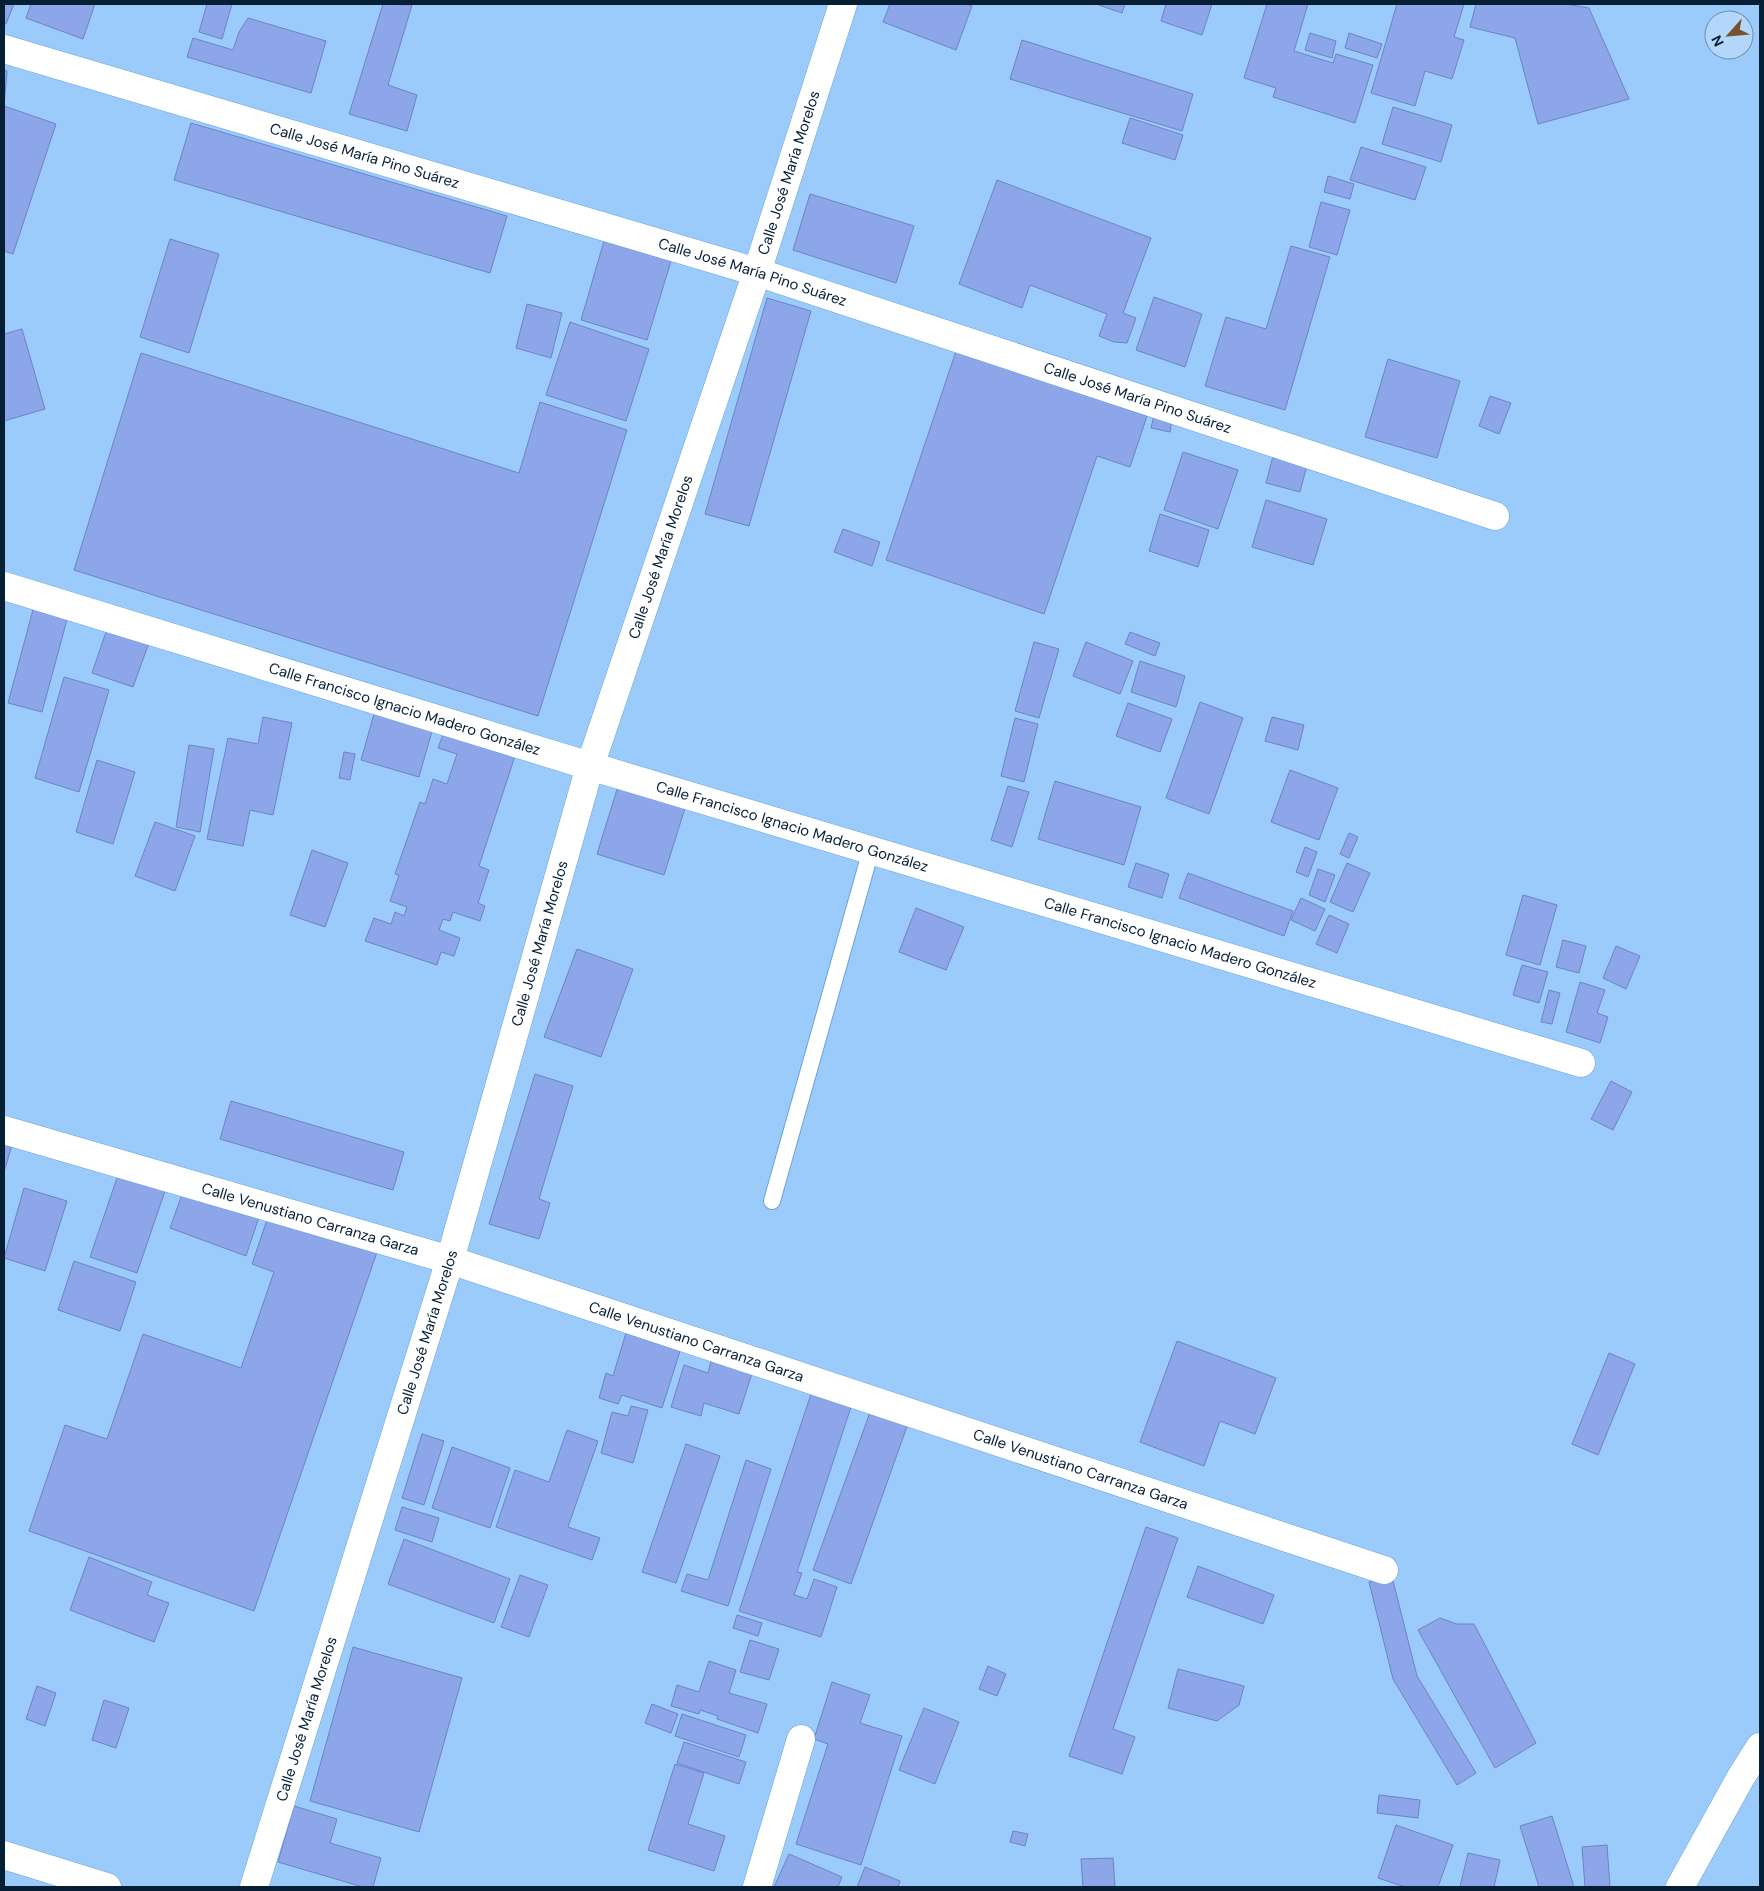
<svg xmlns="http://www.w3.org/2000/svg" width="1764" height="1891" font-family="'DM Sans',sans-serif">
  <style>
    .building { fill: #8da6ea; stroke: #6c83c5 }
    .lines { fill: none; stroke-linecap: round; stroke-linejoin: round }
    .service-casing { stroke: #68a3dc; stroke-width: 18 }
    .minor-casing { stroke: #68a3dc; stroke-width: 29 }
    .tertiary-casing { stroke: #68a3dc; stroke-width: 29 }
    .service { stroke: #fff; stroke-width: 16 }
    .minor { stroke: #fff; stroke-width: 28 }
    .tertiary { stroke: #fff; stroke-width: 28 }
    .labels { text-anchor: middle; stroke-width: 5; stroke-linejoin: round; paint-order: stroke }
    .street-label { font-size: 15px; fill: #071f35; stroke: #b3d7fa }
  </style>
  <rect width="100%" height="100%" fill="#9bcbfa"/>
  <path class="building" d="M4,4H14L6,24H4Z
    M31,4H95L83,39L26,18Z
    M207,4H232L222,39L199,32Z
    M383,4L412,5L388,85L417,95L407,131L349,114Z
    M890,4H967L972,6L956,50L883,22Z
    M1096,4H1125L1122,13Z
    M1166,4H1212L1202,35L1161,21Z
    M1267,4H1308L1294,51L1333,63L1336,54L1373,65L1355,123L1273,97L1276,88L1244,78Z
    M1397,4H1464L1454,37L1464,40L1452,79L1425,71L1415,106L1371,93Z
    M1476,4H1566L1589,8L1629,99L1538,124L1515,38L1470,27Z
    M248,18L326,41L311,93L187,57L193,38L233,50L239,32Z
    M1310,33L1336,41L1332,58L1305,50Z
    M1349,33L1382,44L1377,58L1345,48Z
    M1022,40L1193,94L1182,131L1010,79Z
    M4,70L7,71L4,106L56,124L13,254L4,251Z
    M1393,107L1452,125L1441,162L1382,144Z
    M1130,118L1183,135L1175,160L1122,143Z
    M191,123L507,216L490,273L174,180Z
    M1361,147L1426,167L1415,200L1350,180Z
    M1328,176L1354,184L1350,199L1324,192Z
    M997,180L1151,238L1123,313L1136,318L1127,343L1114,342L1099,336L1107,314L1030,285L1022,308L959,284Z
    M810,194L914,226L896,283L793,250Z
    M1321,202L1350,210L1337,255L1309,247Z
    M170,239L219,254L189,353L140,337Z
    M604,241L671,261L647,340L581,320Z
    M1291,246L1330,257L1285,410L1205,386L1226,317L1266,329Z
    M1154,297L1202,314L1185,367L1136,350Z
    M767,298L811,311L749,526L705,514Z
    M527,304L562,313L551,358L516,348Z
    M570,322L649,349L626,421L546,395Z
    M22,329L45,409L4,421V334Z
    M956,351L1147,416L1130,467L1097,456L1044,614L886,560Z
    M141,353L519,473L540,402L627,430L538,716L74,570Z
    M1388,359L1460,381L1437,458L1365,437Z
    M1490,396L1511,403L1499,434L1479,426Z
    M1154,415L1172,419L1170,432L1151,428Z
    M1183,452L1238,470L1218,529L1164,510Z
    M1273,456L1307,465L1300,492L1266,483Z
    M1266,500L1327,519L1313,565L1252,547Z
    M1160,514L1209,530L1198,567L1149,551Z
    M843,529L880,542L872,566L834,552Z
    M34,606L68,616L42,712L8,703Z
    M108,626L150,640L133,687L92,673Z
    M1130,632L1160,643L1155,656L1125,644Z
    M1034,642L1059,649L1039,718L1015,711Z
    M1086,642L1133,661L1120,694L1073,676Z
    M1140,661L1185,676L1176,707L1131,692Z
    M64,677L109,690L79,792L35,778Z
    M1200,702L1243,718L1209,814L1166,798Z
    M1128,703L1172,719L1160,752L1116,736Z
    M376,707L434,724L419,777L361,760Z
    M263,717L292,723L273,815L250,810L243,846L207,839L228,738L258,744Z
    M1272,717L1304,725L1298,750L1265,741Z
    M1015,718L1038,724L1024,782L1001,776Z
    M444,732L515,756L479,866L489,870L478,903L485,906L480,921L453,912L450,921L443,919L439,930L460,938L454,956L441,952L437,965L365,941L374,918L391,924L395,912L404,916L407,907L390,901L399,875L395,874L420,802L425,804L433,779L447,784L457,754L438,748Z
    M189,745L214,749L200,832L176,827Z
    M344,752L355,754L350,780L339,778Z
    M97,760L135,772L113,844L76,832Z
    M1290,770L1338,788L1319,840L1271,822Z
    M1055,781L1141,807L1124,865L1038,839Z
    M619,783L686,805L664,875L597,854Z
    M1008,786L1029,792L1012,847L991,840Z
    M155,822L195,836L175,891L135,876Z
    M1349,833L1358,837L1349,858L1340,854Z
    M1305,847L1317,852L1308,877L1296,872Z
    M312,850L348,863L325,927L290,915Z
    M1136,863L1169,874L1162,898L1128,887Z
    M1347,863L1370,873L1353,912L1330,902Z
    M1318,869L1335,875L1325,902L1309,895Z
    M1188,873L1293,911L1284,936L1179,898Z
    M1523,895L1557,905L1540,965L1506,955Z
    M1301,898L1325,909L1315,931L1291,920Z
    M916,908L964,927L946,970L899,952Z
    M1329,915L1349,924L1337,953L1316,944Z
    M1563,940L1586,946L1579,973L1556,967Z
    M1616,946L1640,956L1626,989L1603,978Z
    M577,949L633,969L601,1057L544,1037Z
    M1522,965L1548,972L1539,1003L1513,995Z
    M1580,982L1605,990L1597,1013L1608,1017L1600,1043L1566,1032Z
    M1549,990L1560,993L1552,1024L1541,1022Z
    M535,1074L573,1086L539,1199L550,1203L539,1239L489,1224Z
    M1611,1081L1632,1092L1613,1130L1591,1119Z
    M231,1101L404,1152L393,1190L220,1139Z
    M4,1143L12,1145L4,1172Z
    M119,1172L166,1188L137,1273L90,1257Z
    M185,1186L260,1214L246,1256L170,1228Z
    M24,1188L67,1201L45,1271L4,1258Z
    M269,1214L377,1252L254,1611L29,1531L65,1425L107,1439L143,1334L241,1368L274,1272L252,1264Z
    M74,1261L136,1282L120,1331L58,1310Z
    M626,1333L680,1351L662,1408L622,1395L618,1404L599,1398L606,1373L613,1376Z
    M1177,1341L1276,1378L1255,1434L1220,1421L1204,1466L1140,1442Z
    M713,1353L754,1367L739,1414L704,1403L701,1416L671,1407L684,1365L708,1373Z
    M1609,1353L1635,1364L1598,1455L1572,1444Z
    M811,1394L851,1407L797,1572L802,1573L794,1595L807,1599L814,1579L837,1587L821,1637L739,1611Z
    M873,1404L910,1418L851,1584L813,1570Z
    M631,1406L648,1410L633,1463L601,1453L612,1412L628,1416Z
    M567,1430L598,1441L568,1527L600,1538L592,1560L496,1527L515,1470L549,1482Z
    M422,1434L444,1441L424,1505L402,1498Z
    M686,1444L720,1456L676,1583L642,1572Z
    M452,1447L510,1468L490,1528L432,1508Z
    M746,1460L771,1469L728,1606L681,1591L687,1574L708,1580Z
    M402,1507L439,1518L432,1542L395,1530Z
    M1146,1527L1178,1538L1113,1729L1135,1737L1122,1774L1069,1756Z
    M404,1539L510,1579L494,1623L388,1584Z
    M89,1557L152,1582L147,1595L169,1603L154,1642L70,1610Z
    M1198,1566L1274,1595L1263,1624L1187,1597Z
    M520,1575L548,1585L529,1637L501,1627Z
    M1392,1577L1417,1676L1476,1773L1457,1785L1393,1679L1369,1582Z
    M737,1615L762,1623L758,1636L733,1628Z
    M1440,1618L1457,1624H1474L1536,1743L1495,1768L1418,1630Z
    M750,1640L779,1649L769,1680L740,1672Z
    M353,1647L462,1678L419,1832L310,1801Z
    M709,1661L736,1670L729,1693L767,1704L758,1733L717,1719L718,1716L700,1710L699,1714L671,1706L677,1685L699,1692Z
    M988,1666L1006,1674L997,1696L979,1689Z
    M1178,1669L1244,1686L1239,1705L1217,1721L1168,1708Z
    M832,1682L870,1695L860,1723L902,1736L861,1865L796,1844L828,1744L814,1739Z
    M37,1686L56,1693L45,1726L26,1719Z
    M104,1700L129,1708L116,1748L92,1740Z
    M652,1704L678,1714L671,1733L645,1723Z
    M924,1708L959,1722L935,1784L899,1770Z
    M682,1714L746,1735L739,1757L675,1736Z
    M684,1742L746,1762L739,1784L677,1763Z
    M675,1764L704,1773L688,1824L725,1836L714,1871L648,1850Z
    M1379,1795L1420,1800L1418,1818L1377,1813Z
    M294,1806L337,1819L330,1843L381,1858L373,1887H363L278,1862Z
    M1552,1816L1562,1848L1574,1887H1539L1520,1826Z
    M1396,1825L1453,1845L1438,1887H1405L1378,1878Z
    M1013,1831L1028,1834L1025,1846L1010,1842Z
    M1607,1845L1610,1887H1585L1582,1847Z
    M1468,1853L1500,1860L1494,1887H1460Z
    M789,1854L842,1877L838,1887H774Z
    M1113,1858L1115,1887H1083L1081,1859Z
    M865,1867L900,1881L898,1887H857Z"/>
  <g class="lines">
    <g class="service-casing">
      <path id="service" d="M772,1201L871,850"/>
    </g>
    <g class="minor-casing">
      <g id="minor">
        <path id="s1" d="M4,49L757,272L1495,516"/>
        <path id="s2" d="M4,586L590,766L1581,1063"/>
        <path id="s3" d="M4,1130L450,1260L1384,1570"/>
        <path id="s4" d="M254,1887L450,1260L590,766L757,272L843,4"/>
        <path d="M757,1887L801,1739"/>
      </g>
    </g>
    <g class="tertiary-casing">
      <path id="tertiary" d="M4,1855L107,1887
        M1680,1887L1741,1777L1760,1747"/>
    </g>
    <use href="#service" class="service"/>
    <use href="#minor" class="minor"/>
    <use href="#tertiary" class="tertiary"/>
  </g>
  <g class="labels">
    <g class="street-label">
      <text dy="5" stroke="none"><textPath href="#s1" startOffset="376">Calle José María Pino Suárez</textPath></text>
      <text dy="5" stroke="none"><textPath href="#s4" startOffset="1796">Calle José María Morelos</textPath></text>
      <text dy="5" stroke="none"><textPath href="#s1" startOffset="781">Calle José María Pino Suárez</textPath></text>
      <text dy="5" stroke="none"><textPath href="#s1" startOffset="1186">Calle José María Pino Suárez</textPath></text>
      <text dy="5" stroke="none"><textPath href="#s4" startOffset="1391">Calle José María Morelos</textPath></text>
      <text dy="5" stroke="none"><textPath href="#s2" startOffset="419">Calle Francisco Ignacio Madero González</textPath></text>
      <text dy="5" stroke="none"><textPath href="#s2" startOffset="824">Calle Francisco Ignacio Madero González</textPath></text>
      <text dy="5" stroke="none"><textPath href="#s2" startOffset="1229">Calle Francisco Ignacio Madero González</textPath></text>
      <text dy="5" stroke="none"><textPath href="#s4" startOffset="986">Calle José María Morelos</textPath></text>
      <text dy="5" stroke="none"><textPath href="#s3" startOffset="319">Calle Venustiano Carranza Garza</textPath></text>
      <text dy="5" stroke="none"><textPath href="#s4" startOffset="581">Calle José María Morelos</textPath></text>
      <text dy="5" stroke="none"><textPath href="#s3" startOffset="724">Calle Venustiano Carranza Garza</textPath></text>
      <text dy="5" stroke="none"><textPath href="#s3" startOffset="1129">Calle Venustiano Carranza Garza</textPath></text>
      <text dy="5" stroke="none"><textPath href="#s4" startOffset="176">Calle José María Morelos</textPath></text>
    </g>
  </g>
  <rect width="1764" height="1891" fill="none" stroke="#071f35" stroke-width="10"/>
  <g transform="translate(1729 35) rotate(243)"><circle r="24" fill="#b3d7fa" stroke="#6e8dab"/>
  <path d="M0-4L9 19L0 12L-9 19Z" fill="#76532c"/>
  <text y="-8" font-size="14" font-weight="bold" text-anchor="middle" fill="#071f35">N</text>
  </g>
</svg>
